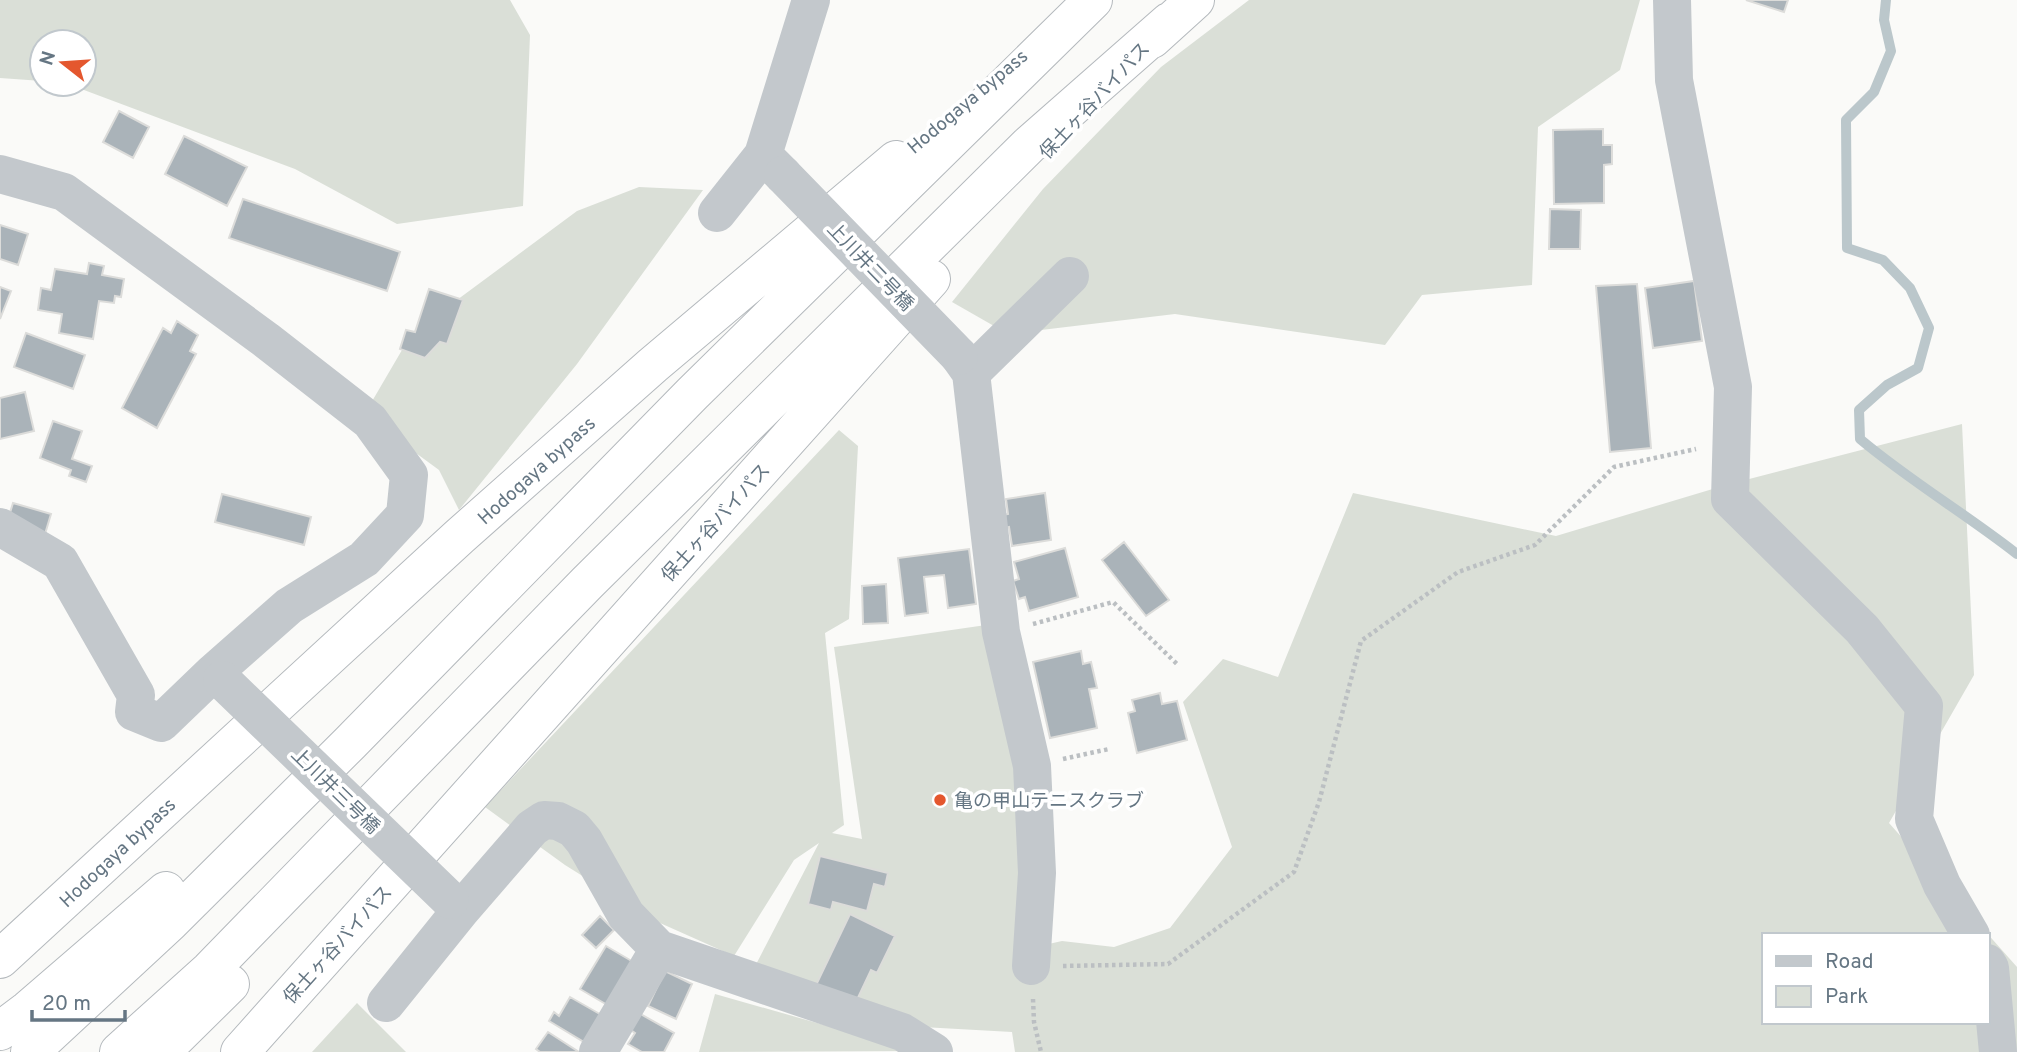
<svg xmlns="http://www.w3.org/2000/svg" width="2017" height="1052" font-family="Overpass,'Noto Sans JP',sans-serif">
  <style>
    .green { fill: #dadfd7; fill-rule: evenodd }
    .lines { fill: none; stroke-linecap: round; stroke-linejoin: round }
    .stream { stroke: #bbc7cb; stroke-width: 10 }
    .building { fill: #aab3b9; stroke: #dcdcda; stroke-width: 2 }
    .highway-casing { stroke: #b4b9bd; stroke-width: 40 }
    .path { stroke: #bbbfc2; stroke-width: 4.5; stroke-dasharray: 3.5 3.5; stroke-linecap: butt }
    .minor { stroke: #c3c8cc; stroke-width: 38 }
    .highway { stroke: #fff; stroke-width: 38 }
    .minor-bridge { stroke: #c3c8cc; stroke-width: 38 }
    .poi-dot { fill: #e4572e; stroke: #fff; stroke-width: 2.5 }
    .labels { text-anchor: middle; stroke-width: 7; stroke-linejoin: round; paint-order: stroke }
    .street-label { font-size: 19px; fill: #657683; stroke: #fff }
    .poi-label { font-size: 19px; fill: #657683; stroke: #fff; text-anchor: start }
  </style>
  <rect width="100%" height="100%" fill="#fafaf8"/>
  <path class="green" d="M0,0H510L530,35L523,206L397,224L295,169L68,84H84V42H42V81L0,78Z
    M1249,0H1640L1620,70L1538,127L1532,285L1422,295L1385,345L1175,314L1008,334L952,302L1043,189L1161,67Z
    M639,187L703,190L577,364L459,510L439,470L364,415L402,350L438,314L577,211Z
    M1962,424L1974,675L1889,823L2017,967V1052H1015L1012,1032L922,1027L750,976L819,843L794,860L734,956L651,919L565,865L485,807L839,430L858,446L849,619L825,633L844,825L832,833L862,839L834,647L993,624L1021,767L1022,950L1062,941L1114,947L1170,928L1232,847L1183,702L1223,659L1278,677L1353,493L1556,536L1726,485ZM1763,935H1987V1022H1763Z
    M715,994L916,1051L699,1052Z
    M357,1003L406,1052H312Z"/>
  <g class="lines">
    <path class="stream" d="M1886,0L1884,20L1891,51L1874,92L1846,120L1847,248L1883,260L1910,288L1929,328L1918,368L1887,385L1859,410L1860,439C1910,481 1966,514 2017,554"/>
  </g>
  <path class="building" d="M1746,0H1788L1784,12Z
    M119,111L149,127L133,158L103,142Z
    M1603,129V145H1612V164L1604,165V203L1554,204L1553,130Z
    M184,136L247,167L227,206L165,174Z
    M243,199L400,252L387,291L229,238Z
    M1550,209L1581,210L1580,249H1549Z
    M0,225L28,234L18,265L0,259Z
    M89,263L104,266L102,275L124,279L121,297L115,296L114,303L99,301L93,339L59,333L62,314L38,310L41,288L51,290L55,269L87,274Z
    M1694,281L1702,341L1653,348L1645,288Z
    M1637,284L1651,448L1610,452L1596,286Z
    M0,287L11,291L0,319Z
    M429,289L463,300L447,344L440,342L425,358L400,349L406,330L415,332Z
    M177,321L198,335L190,351L196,354L157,428L122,408L163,328L171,333Z
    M26,333L85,355L73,389L14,367Z
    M25,392L34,431L0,439V398Z
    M53,421L82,431L72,459L92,466L86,482L69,476L71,470L40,458Z
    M1045,493L1051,540L1012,546L1009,527L1005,528L1003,515L1008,514L1006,499Z
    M222,494L311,517L304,545L215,522Z
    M13,503L51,514L45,534L9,516Z
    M1124,542L1169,600L1146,616L1102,560Z
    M1065,548L1078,597L1029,611L1025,597L1019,599L1013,581L1019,579L1014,562Z
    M969,549L976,604L948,608L944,575L924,577L928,613L905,616L898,558Z
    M886,584L888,623L863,624L862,586Z
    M1081,651L1083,664L1091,662L1097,688L1089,689L1097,728L1050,738L1033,662Z
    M1160,693L1162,704L1177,701L1187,740L1137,753L1128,713L1135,711L1132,700Z
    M820,856L888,873L885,887L874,884L867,911L833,902L831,910L808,904Z
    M850,914L895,936L877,973L871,970L855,1004L816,985Z
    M600,916L614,930L596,948L582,935Z
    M606,946L635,963L609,1006L580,989Z
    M665,971L692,984L676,1019L648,1006Z
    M570,997L605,1017L589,1045L549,1021L554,1012L559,1016Z
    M637,1012L674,1033L664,1052H642L628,1044L635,1033L628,1028Z
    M548,1032L579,1052H540L536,1049Z"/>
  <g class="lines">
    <g class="highway-casing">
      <path id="highway" d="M1152,39L1195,0
        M0,959L460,536L653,365L896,160
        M0,1031L28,1010L166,891
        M30,1052L170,922L350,743L692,394L1093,0
        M119,1052L210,970L587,583L1029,145L1169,22
        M161,1052L230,984
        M240,1052L931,279"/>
    </g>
    <path class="path" d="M1033,624L1113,602L1179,666
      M1063,759L1109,749
      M1063,966L1168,964L1294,872L1319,802L1361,641L1458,572L1535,545L1614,467L1696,449
      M1033,999L1034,1022L1041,1052"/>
    <path class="minor" d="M1672,0L1674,80L1733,387L1730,499L1862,629L1924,706L1914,819L1942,885L1971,935
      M0,174L64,192L266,340L370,421L409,475L405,515L364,559L289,606L213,673L161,723L134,712L136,695L60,562L0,527
      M783,175L763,155L811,0
      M717,213L763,155
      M959,356L971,373L1001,632L1032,766L1037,873L1031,966
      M971,373L1070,276
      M450,900L461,910L532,828L544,820L558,821L574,829L584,841L626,915L659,949L902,1032L934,1052
      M1987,963L1990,968L1998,1052
      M386,1003L461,910
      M598,1052L659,949"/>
    <use href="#highway" class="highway"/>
    <path class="minor-bridge" d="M783,175L959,356
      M222,680L450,900"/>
  </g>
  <circle class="poi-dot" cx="940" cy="800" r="7"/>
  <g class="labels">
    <g class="street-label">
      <text transform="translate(1094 100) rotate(-47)" y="7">保土ヶ谷バイパス</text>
      <text transform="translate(967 101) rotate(-40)" y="7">Hodogaya bypass</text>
      <text transform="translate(871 266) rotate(46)" y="7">上川井二号橋</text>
      <text transform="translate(536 470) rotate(-42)" y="7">Hodogaya bypass</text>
      <text transform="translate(715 522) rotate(-48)" y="7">保土ヶ谷バイパス</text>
      <text transform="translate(336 790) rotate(44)" y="7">上川井三号橋</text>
      <text transform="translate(117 852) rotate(-43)" y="7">Hodogaya bypass</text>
      <text transform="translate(337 944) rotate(-48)" y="7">保土ヶ谷バイパス</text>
    </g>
    <g class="poi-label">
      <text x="954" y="807">亀の甲山テニスクラブ</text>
    </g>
  </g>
  <rect x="1762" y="933" width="228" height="91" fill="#ffffff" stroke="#c1c8cd" stroke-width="2"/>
  <rect x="1776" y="956" width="35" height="10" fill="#c3c8cc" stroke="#c1c8cd" stroke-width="2"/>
  <text x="1825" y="968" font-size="21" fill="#657683">Road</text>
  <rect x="1776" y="986" width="35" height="21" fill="#dadfd7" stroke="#c1c8cd" stroke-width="2"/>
  <text x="1825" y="1003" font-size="21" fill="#657683">Park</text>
  <g transform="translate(63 63) rotate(287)"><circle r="33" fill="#ffffff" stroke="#c1c8cd" stroke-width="2"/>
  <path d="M0-5L12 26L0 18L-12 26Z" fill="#e4572e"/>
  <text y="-10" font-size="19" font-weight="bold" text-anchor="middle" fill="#657683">N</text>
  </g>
  <path d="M32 1010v10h93v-10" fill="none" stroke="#657683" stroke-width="3.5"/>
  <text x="42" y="1010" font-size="21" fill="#657683" stroke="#ffffff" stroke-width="5" paint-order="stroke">20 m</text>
</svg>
